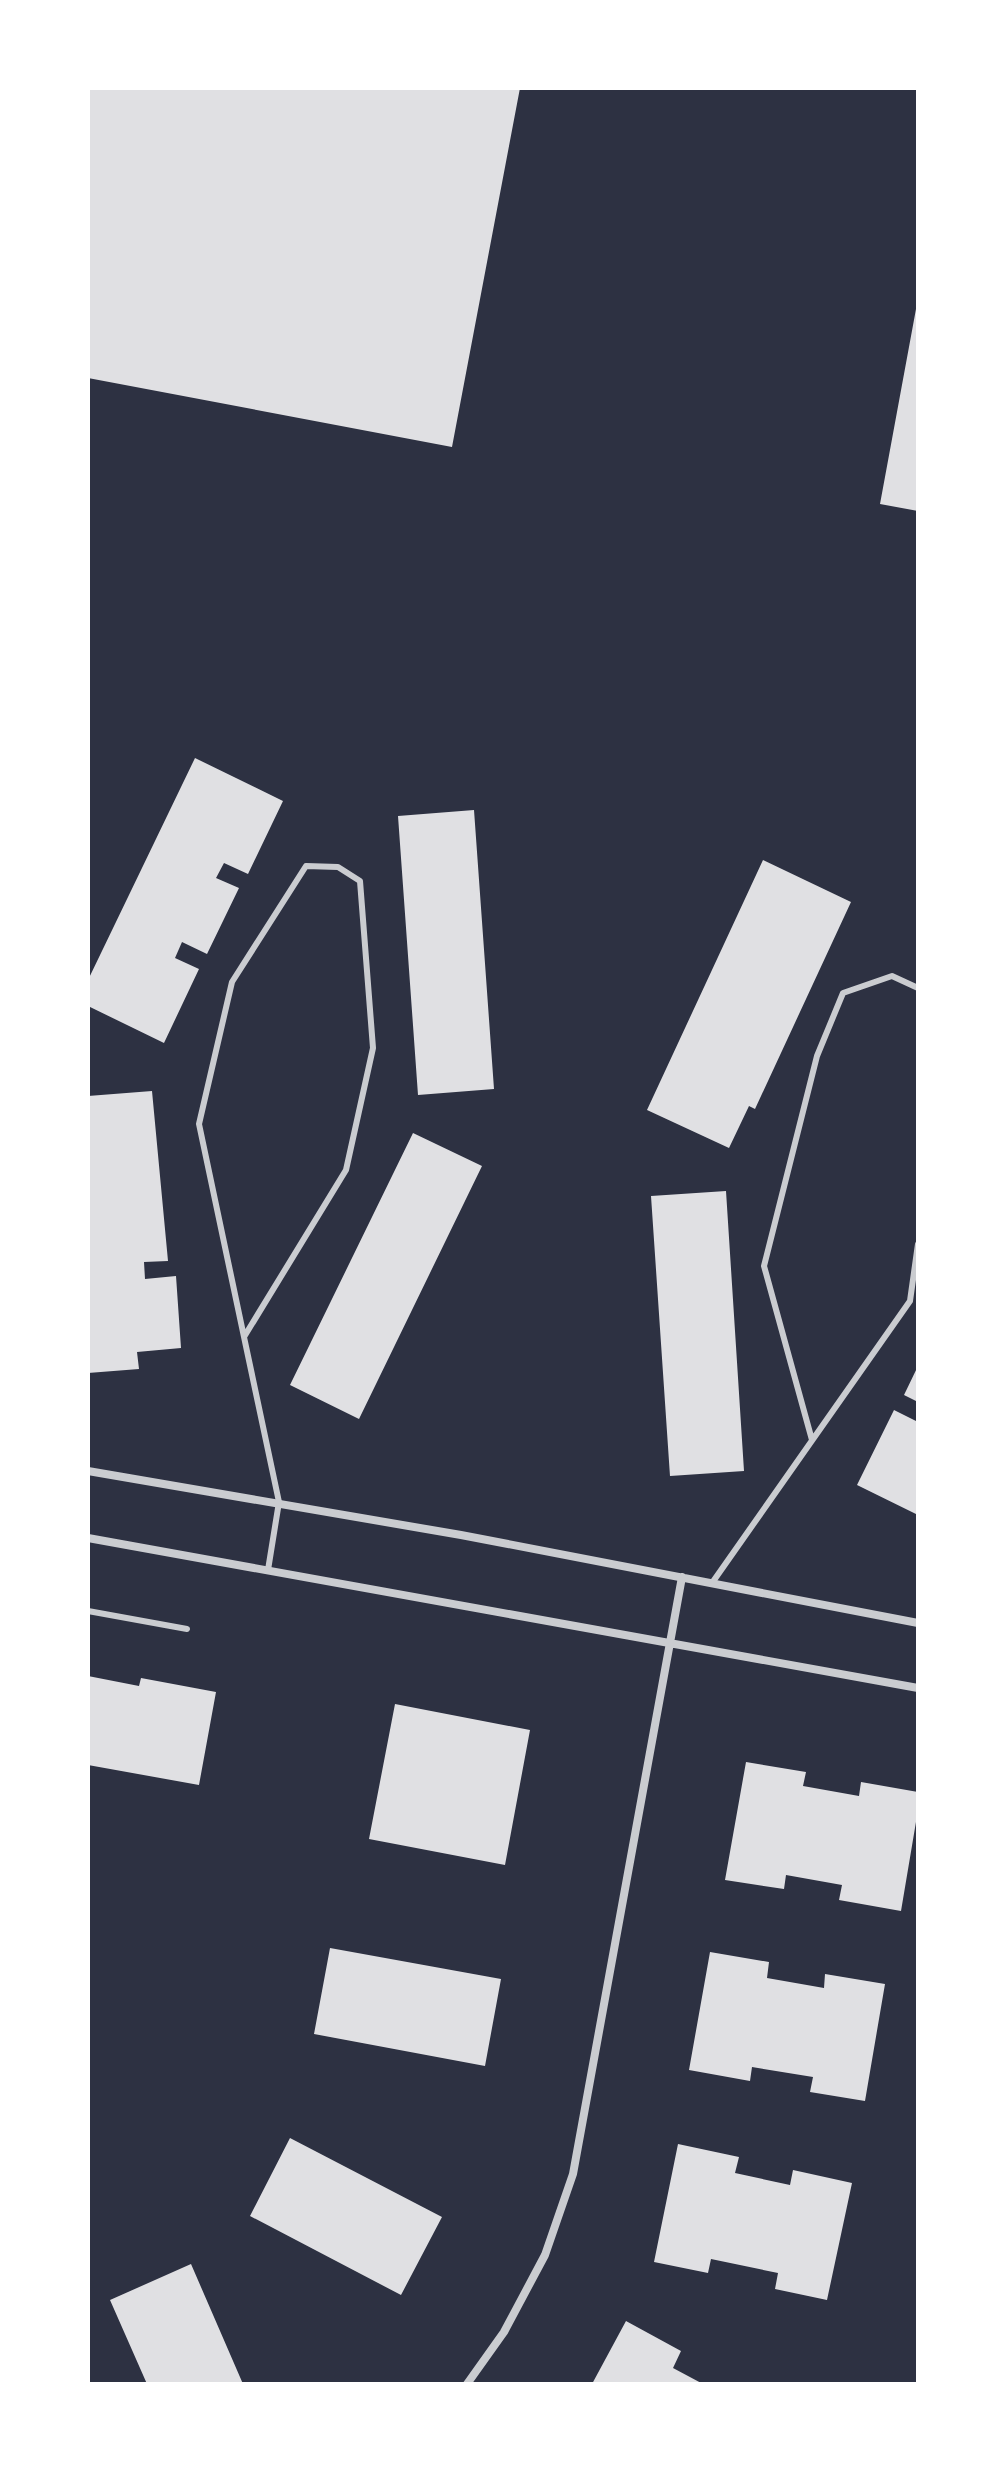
<svg xmlns="http://www.w3.org/2000/svg" width="1006" height="2472" font-family="Roboto,sans-serif">
  <style>
    .building { fill: #e0e0e3 }
    .lines { fill: none; stroke-linecap: round; stroke-linejoin: round }
    .service { stroke: #caccd0; stroke-width: 6 }
    .minor { stroke: #caccd0; stroke-width: 8 }
  </style>
  <rect width="100%" height="100%" fill="#2d3142"/>
  <path class="building" d="M88,88H520L452,447L88,378Z
    M916,309H918V511L880,504Z
    M195,758L283,801L248,874L224,863L216,878L239,888L207,954L182,942L175,958L199,969L164,1043L88,1006V980Z
    M474,810L494,1089L418,1095L398,816Z
    M763,860L851,902L755,1109L749,1106L729,1148L647,1110Z
    M152,1091L168,1261L144,1262L145,1279L176,1276L181,1348L137,1352L139,1369L88,1373V1096Z
    M413,1133L482,1166L359,1419L290,1385Z
    M726,1191L744,1471L670,1476L651,1196Z
    M918,1366V1402L904,1395Z
    M894,1410L918,1422V1515L857,1485Z
    M88,1676L139,1686L141,1678L216,1692L199,1785L88,1765Z
    M395,1704L530,1730L505,1865L369,1839Z
    M746,1762L806,1772L803,1786L859,1796L861,1782L918,1792V1810L901,1911L839,1900L842,1885L786,1875L784,1889L725,1880Z
    M330,1948L501,1979L485,2066L314,2034Z
    M710,1952L769,1962L767,1978L824,1988L825,1974L885,1984L865,2101L810,2092L813,2077L752,2067L750,2081L689,2070Z
    M290,2138L442,2217L401,2295L250,2216Z
    M678,2144L739,2157L735,2173L790,2185L793,2170L852,2183L827,2300L775,2289L778,2273L711,2259L708,2273L654,2262Z
    M191,2264L243,2384H147L110,2300Z
    M626,2321L681,2351L673,2368L703,2384H592Z"/>
  <g class="lines">
    <path class="service" d="M244,1337L199,1124L232,982L306,866L338,867L360,881L373,1048L346,1170L244,1337L279,1502L268,1570
      M812,1440L764,1266L817,1056L843,993L892,976L918,988
      M712,1583L910,1301L918,1244
      M88,1611L187,1629"/>
    <path class="minor" d="M88,1471L461,1535L918,1623
      M88,1538L918,1688
      M467,2384L504,2332L545,2255L573,2174L682,1577"/>
  </g>
  <rect width="1006" height="2472" fill="none" stroke="#ffffff" stroke-width="180"/>
</svg>
